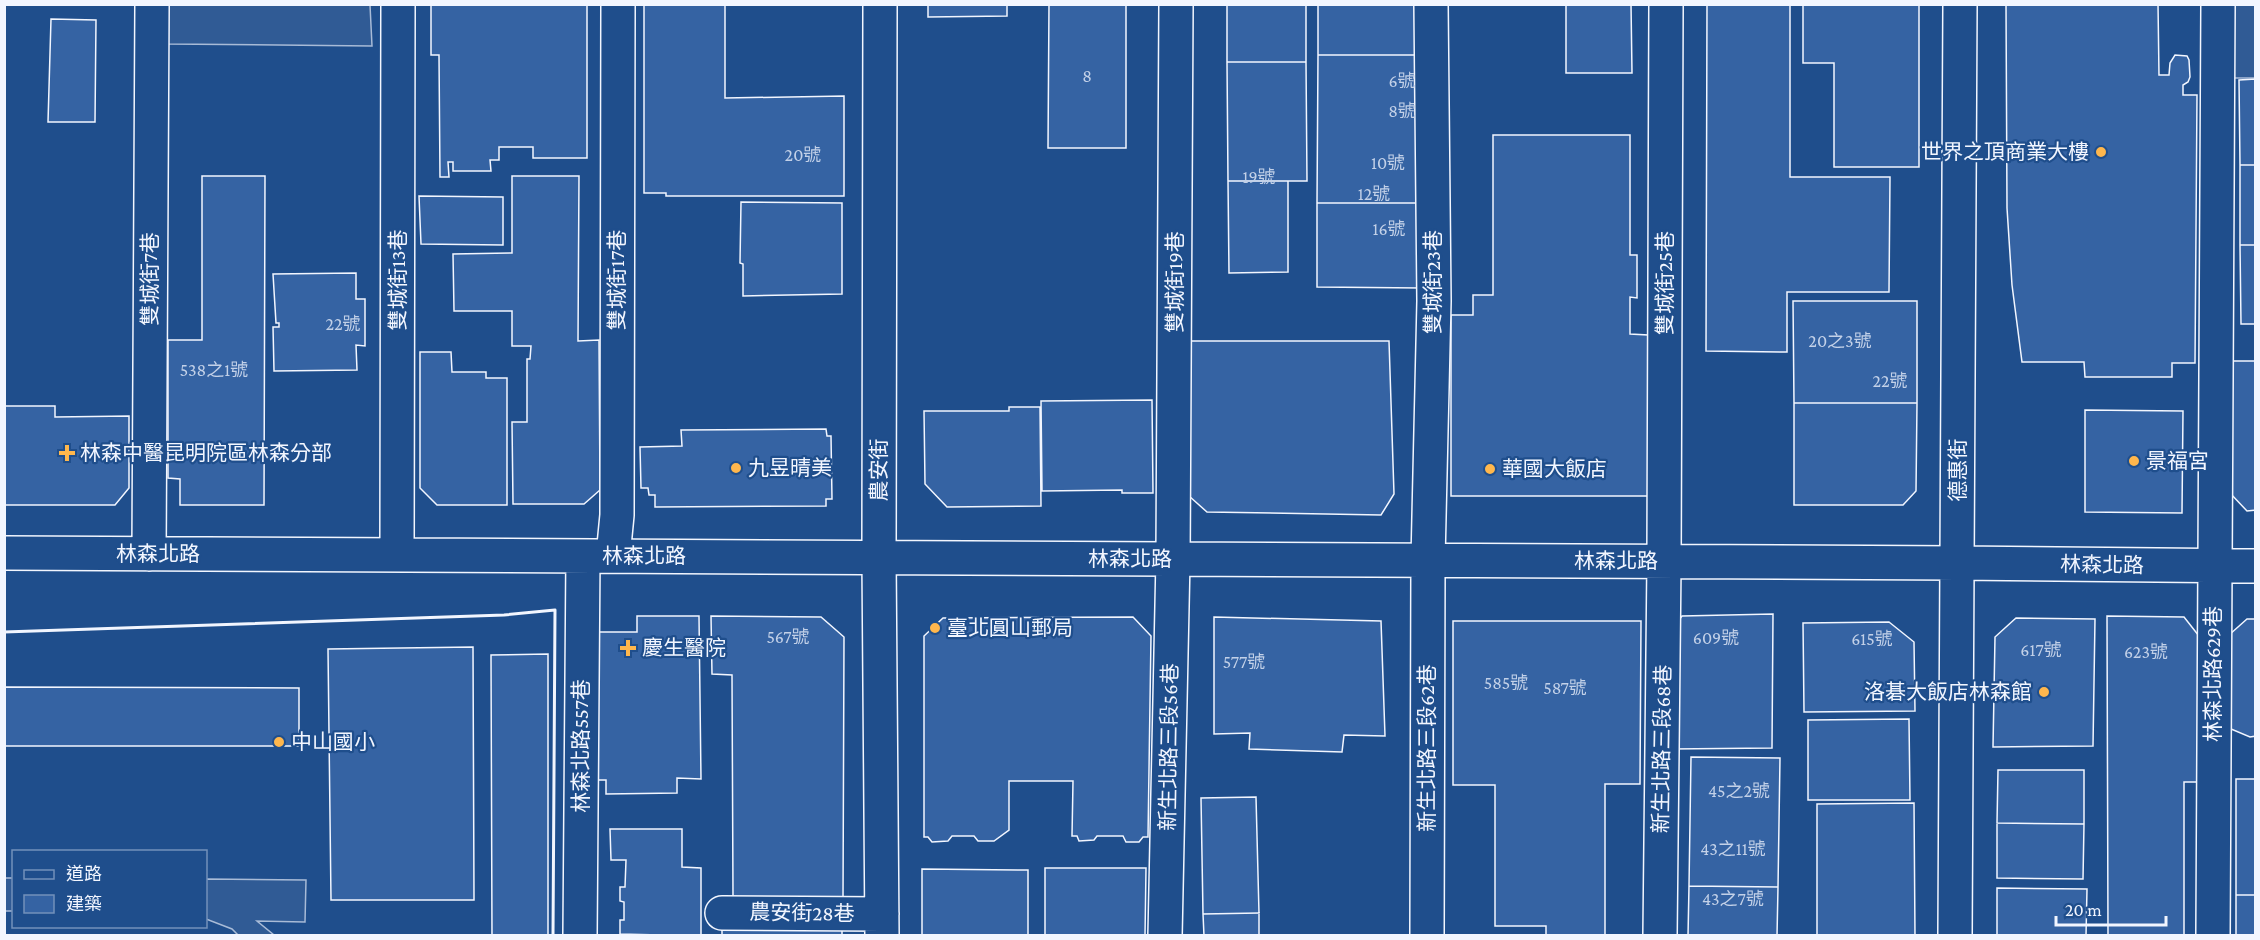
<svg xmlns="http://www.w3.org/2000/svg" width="2260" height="940" font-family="'Crimson Pro','Noto Sans TC',serif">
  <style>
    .built { fill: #305b95; stroke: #a8bbd7; stroke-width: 1.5 }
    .building { fill: #3563a3; stroke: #f2f6ff; stroke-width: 1.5 }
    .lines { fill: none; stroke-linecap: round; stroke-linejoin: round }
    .minor-casing { stroke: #f2f6ff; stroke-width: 36 }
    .minor { stroke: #1f4e8c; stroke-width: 33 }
    .wall { stroke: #f2f6ff; stroke-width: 3 }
    .poi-dot { fill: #ffb74d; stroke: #1f4e8c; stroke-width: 2 }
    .labels { text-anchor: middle; stroke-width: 4.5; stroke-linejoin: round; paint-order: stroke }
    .number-label { font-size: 18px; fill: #c3d1e8 }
    .poi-label { font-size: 21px; fill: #f2f6ff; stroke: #1f4e8c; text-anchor: start }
    .street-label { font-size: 21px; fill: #f2f6ff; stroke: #1f4e8c }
  </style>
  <rect width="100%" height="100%" fill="#1f4e8c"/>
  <path class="built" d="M169,5H370L372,46L167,44Z
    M2233,5H2255V78H2233Z
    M4,878H13V911H5Z
    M206,879L306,880L305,922L257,921L274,935H238L232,929L206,919Z"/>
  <path class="building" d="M431,4H587V158H533V147H499V160H490L491,171H453V162H448L449,177H440L439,55H431Z
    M644,4H725V98L844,96V196H666V193H644Z
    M928,4H1007V16L928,17Z
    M1049,4H1126V148H1048Z
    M1227,4H1306V62H1227Z
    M1318,4H1422L1421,55H1318Z
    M1566,4H1631L1632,73H1566Z
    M1707,4H1790V177H1890L1889,292H1787V352L1706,351Z
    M1803,4H1919V167H1834V63H1803Z
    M2006,4H2158L2159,75H2169L2170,63L2175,55L2187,56L2189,60L2190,77L2188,82L2183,85V95H2197L2195,363H2172V377H2085L2084,362H2022L2012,285L2007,208Z
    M51,19L96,20L95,122H48Z
    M1318,55H1421V203H1317Z
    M1227,62H1306L1307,181H1228Z
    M2256,79V165H2240L2239,80Z
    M1493,135H1630V255H1637V298L1630,297V334L1648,335V496H1451V315H1473V295H1493Z
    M2240,165H2256V245H2240Z
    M202,176H265L264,505H180V479L168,478V340H202Z
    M512,176H579L578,341L599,340L600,490L584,504H513L512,422H527V359H530L531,346H512V311H454L453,254L512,253Z
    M1228,181H1288V272L1229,273Z
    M419,196L503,197V245L421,244Z
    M741,202L842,203V294L743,296V264L740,263Z
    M1317,203H1421V288L1317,287Z
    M2240,245H2256V324H2241Z
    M356,273V299H365V346L356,345L357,370L274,371L273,327H279V323H276L273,274Z
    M1793,301H1917V403H1794Z
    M1188,341H1389L1394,494L1381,515L1207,512L1189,496Z
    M420,352H451L452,372H486V378H507V505H437L420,488Z
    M2231,361H2256V510L2247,511L2229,492Z
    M1152,400L1153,493H1122V490L1042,491L1041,401Z
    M1794,403H1917L1916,491L1903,505H1794Z
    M4,406H55V417L129,416V488L115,505H4Z
    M1009,407H1040L1041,506L947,507L925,484L924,411H1009Z
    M2085,410L2183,411L2182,513L2085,512Z
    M826,429L827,436H831L832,499H826V506L655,507V495H649L648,488H641L640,447L682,446L681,430Z
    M1773,614L1772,748L1671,749L1668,634L1682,616Z
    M637,616H699L701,779L677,778V793L606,794V780H598L597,632H637Z
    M711,616L821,617L844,637L843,901L733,897L732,675L712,674Z
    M2107,616L2184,617L2199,636L2198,782H2184V936H2108Z
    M1133,617L1151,636L1148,837H1143L1139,842H1126L1123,836H1097L1094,840L1079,841L1077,836H1072L1073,781H1009V830L994,841H978L974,836H952L948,841L932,842L928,837H924V636L943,618Z
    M1214,617L1381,621L1385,736L1344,735L1342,752L1249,749L1250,733L1214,734Z
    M2016,618L2095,619L2093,746L1993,747L1995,637Z
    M2247,619H2256V736L2250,737L2231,729L2229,635Z
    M1453,621H1641L1640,784H1605V936H1546V926H1495V785H1453Z
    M1889,622L1914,642L1915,711L1804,712L1803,623Z
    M473,647L474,900H331L328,649Z
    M548,654V936H492L491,655Z
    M4,687L299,688V746H4Z
    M1909,719L1910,800H1808V720Z
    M1691,757L1780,758L1778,887L1689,886Z
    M1998,770H2084V824L1997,823Z
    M2236,779H2256V895H2236Z
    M1256,797L1259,913L1203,914L1201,798Z
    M1914,803L1915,936H1817V804Z
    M1997,823L2084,824L2083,879L1997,878Z
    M610,829H682V867L701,868V936L620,934V920H624V902L620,901V887H625L626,860H611Z
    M1045,868H1146L1145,936H1045Z
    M922,869L1028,870V936H922Z
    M1689,886L1778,887L1777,936H1688Z
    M1997,888L2087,889L2086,936H1997Z
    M2236,895H2256V936H2236Z
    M1259,913V936H1204L1203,914Z
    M722,924H842V936H722Z"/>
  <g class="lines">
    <g class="minor-casing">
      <path id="minor" d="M880,4L879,558L882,936
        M4,553L1957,563L2256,566
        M149,554L152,4
        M397,555L398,4
        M613,556L617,515L618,4
        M722,913L882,914
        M580,936L583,556
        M1165,936L1173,559L1176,4
        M1427,936L1428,560L1434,301L1431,4
        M1660,936L1664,562L1666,4
        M1955,936L1960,4
        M2213,936L2218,4"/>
    </g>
    <use href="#minor" class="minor"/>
    <path class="wall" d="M4,632L504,615L555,610L553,936"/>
  </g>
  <g class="poi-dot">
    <circle cx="2101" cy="152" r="6"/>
    <path d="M64 444h6v6h6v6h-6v6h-6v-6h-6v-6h6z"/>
    <circle cx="2134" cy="461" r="6"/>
    <circle cx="736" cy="468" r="6"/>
    <circle cx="1490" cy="469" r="6"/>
    <circle cx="935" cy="628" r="6"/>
    <path d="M625 639h6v6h6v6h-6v6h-6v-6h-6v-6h6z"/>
    <circle cx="2044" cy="692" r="6"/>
    <circle cx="279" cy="742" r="6"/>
  </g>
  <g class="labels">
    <g class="number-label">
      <text x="1087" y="82">8</text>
      <text x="1402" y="87">6號</text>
      <text x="1402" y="117">8號</text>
      <text x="803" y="161">20號</text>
      <text x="1388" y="169">10號</text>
      <text x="1259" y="183">19號</text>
      <text x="1374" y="200">12號</text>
      <text x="1389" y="235">16號</text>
      <text x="343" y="330">22號</text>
      <text x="1840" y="347">20之3號</text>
      <text x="214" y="376">538之1號</text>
      <text x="1890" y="387">22號</text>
      <text x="788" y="643">567號</text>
      <text x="1716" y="644">609號</text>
      <text x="1872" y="645">615號</text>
      <text x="2041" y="656">617號</text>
      <text x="2146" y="658">623號</text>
      <text x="1244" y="668">577號</text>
      <text x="1506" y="689">585號</text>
      <text x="1565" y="694">587號</text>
      <text x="1739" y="797">45之2號</text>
      <text x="1733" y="855">43之11號</text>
      <text x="1733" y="905">43之7號</text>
    </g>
    <g class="poi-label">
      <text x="2089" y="159" text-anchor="end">世界之頂商業大樓</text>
      <text x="80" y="460">林森中醫昆明院區林森分部</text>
      <text x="2146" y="468">景福宮</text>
      <text x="748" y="475">九昱晴美</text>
      <text x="1502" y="476">華國大飯店</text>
      <text x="947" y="635">臺北圓山郵局</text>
      <text x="642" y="655">慶生醫院</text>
      <text x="2032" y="699" text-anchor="end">洛碁大飯店林森館</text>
      <text x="291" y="749">中山國小</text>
    </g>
    <g class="street-label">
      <text transform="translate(150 279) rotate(-90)" y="7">雙城街7巷</text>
      <text transform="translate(398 280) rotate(-90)" y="7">雙城街13巷</text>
      <text transform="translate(617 280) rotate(-90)" y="7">雙城街17巷</text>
      <text transform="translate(1175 282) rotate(-90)" y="7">雙城街19巷</text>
      <text transform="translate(1433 282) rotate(-90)" y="7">雙城街23巷</text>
      <text transform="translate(1665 283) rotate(-90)" y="7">雙城街25巷</text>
      <text transform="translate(879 470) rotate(-90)" y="7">農安街</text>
      <text transform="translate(1958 470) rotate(-90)" y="7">德惠街</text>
      <text x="158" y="561">林森北路</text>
      <text x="644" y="563">林森北路</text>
      <text x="1130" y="566">林森北路</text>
      <text x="1616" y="568">林森北路</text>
      <text transform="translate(2102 565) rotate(1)" y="7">林森北路</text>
      <text transform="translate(2213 674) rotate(-90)" y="7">林森北路629巷</text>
      <text transform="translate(581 746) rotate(-90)" y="7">林森北路557巷</text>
      <text transform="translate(1169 747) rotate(-89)" y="7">新生北路三段56巷</text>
      <text transform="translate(1427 748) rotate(-90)" y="7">新生北路三段62巷</text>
      <text transform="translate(1662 749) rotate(-89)" y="7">新生北路三段68巷</text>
      <text transform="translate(802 913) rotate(1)" y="7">農安街28巷</text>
    </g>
  </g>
  <rect width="2260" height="940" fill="none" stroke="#f2f6ff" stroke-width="12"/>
  <rect x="12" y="850" width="195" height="78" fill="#1f4e8c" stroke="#7391ba" stroke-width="1.5"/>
  <rect x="24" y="870" width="30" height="9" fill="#1f4e8c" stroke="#7391ba" stroke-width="1.5"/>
  <text x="66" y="880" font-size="18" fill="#f2f6ff">道路</text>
  <rect x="24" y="895" width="30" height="18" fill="#3563a3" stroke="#7391ba" stroke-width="1.5"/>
  <text x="66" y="910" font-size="18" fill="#f2f6ff">建築</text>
  <path d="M2056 916v9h110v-9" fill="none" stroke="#f2f6ff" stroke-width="3"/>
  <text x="2065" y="916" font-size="18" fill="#f2f6ff" stroke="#1f4e8c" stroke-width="4.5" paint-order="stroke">20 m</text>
</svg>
